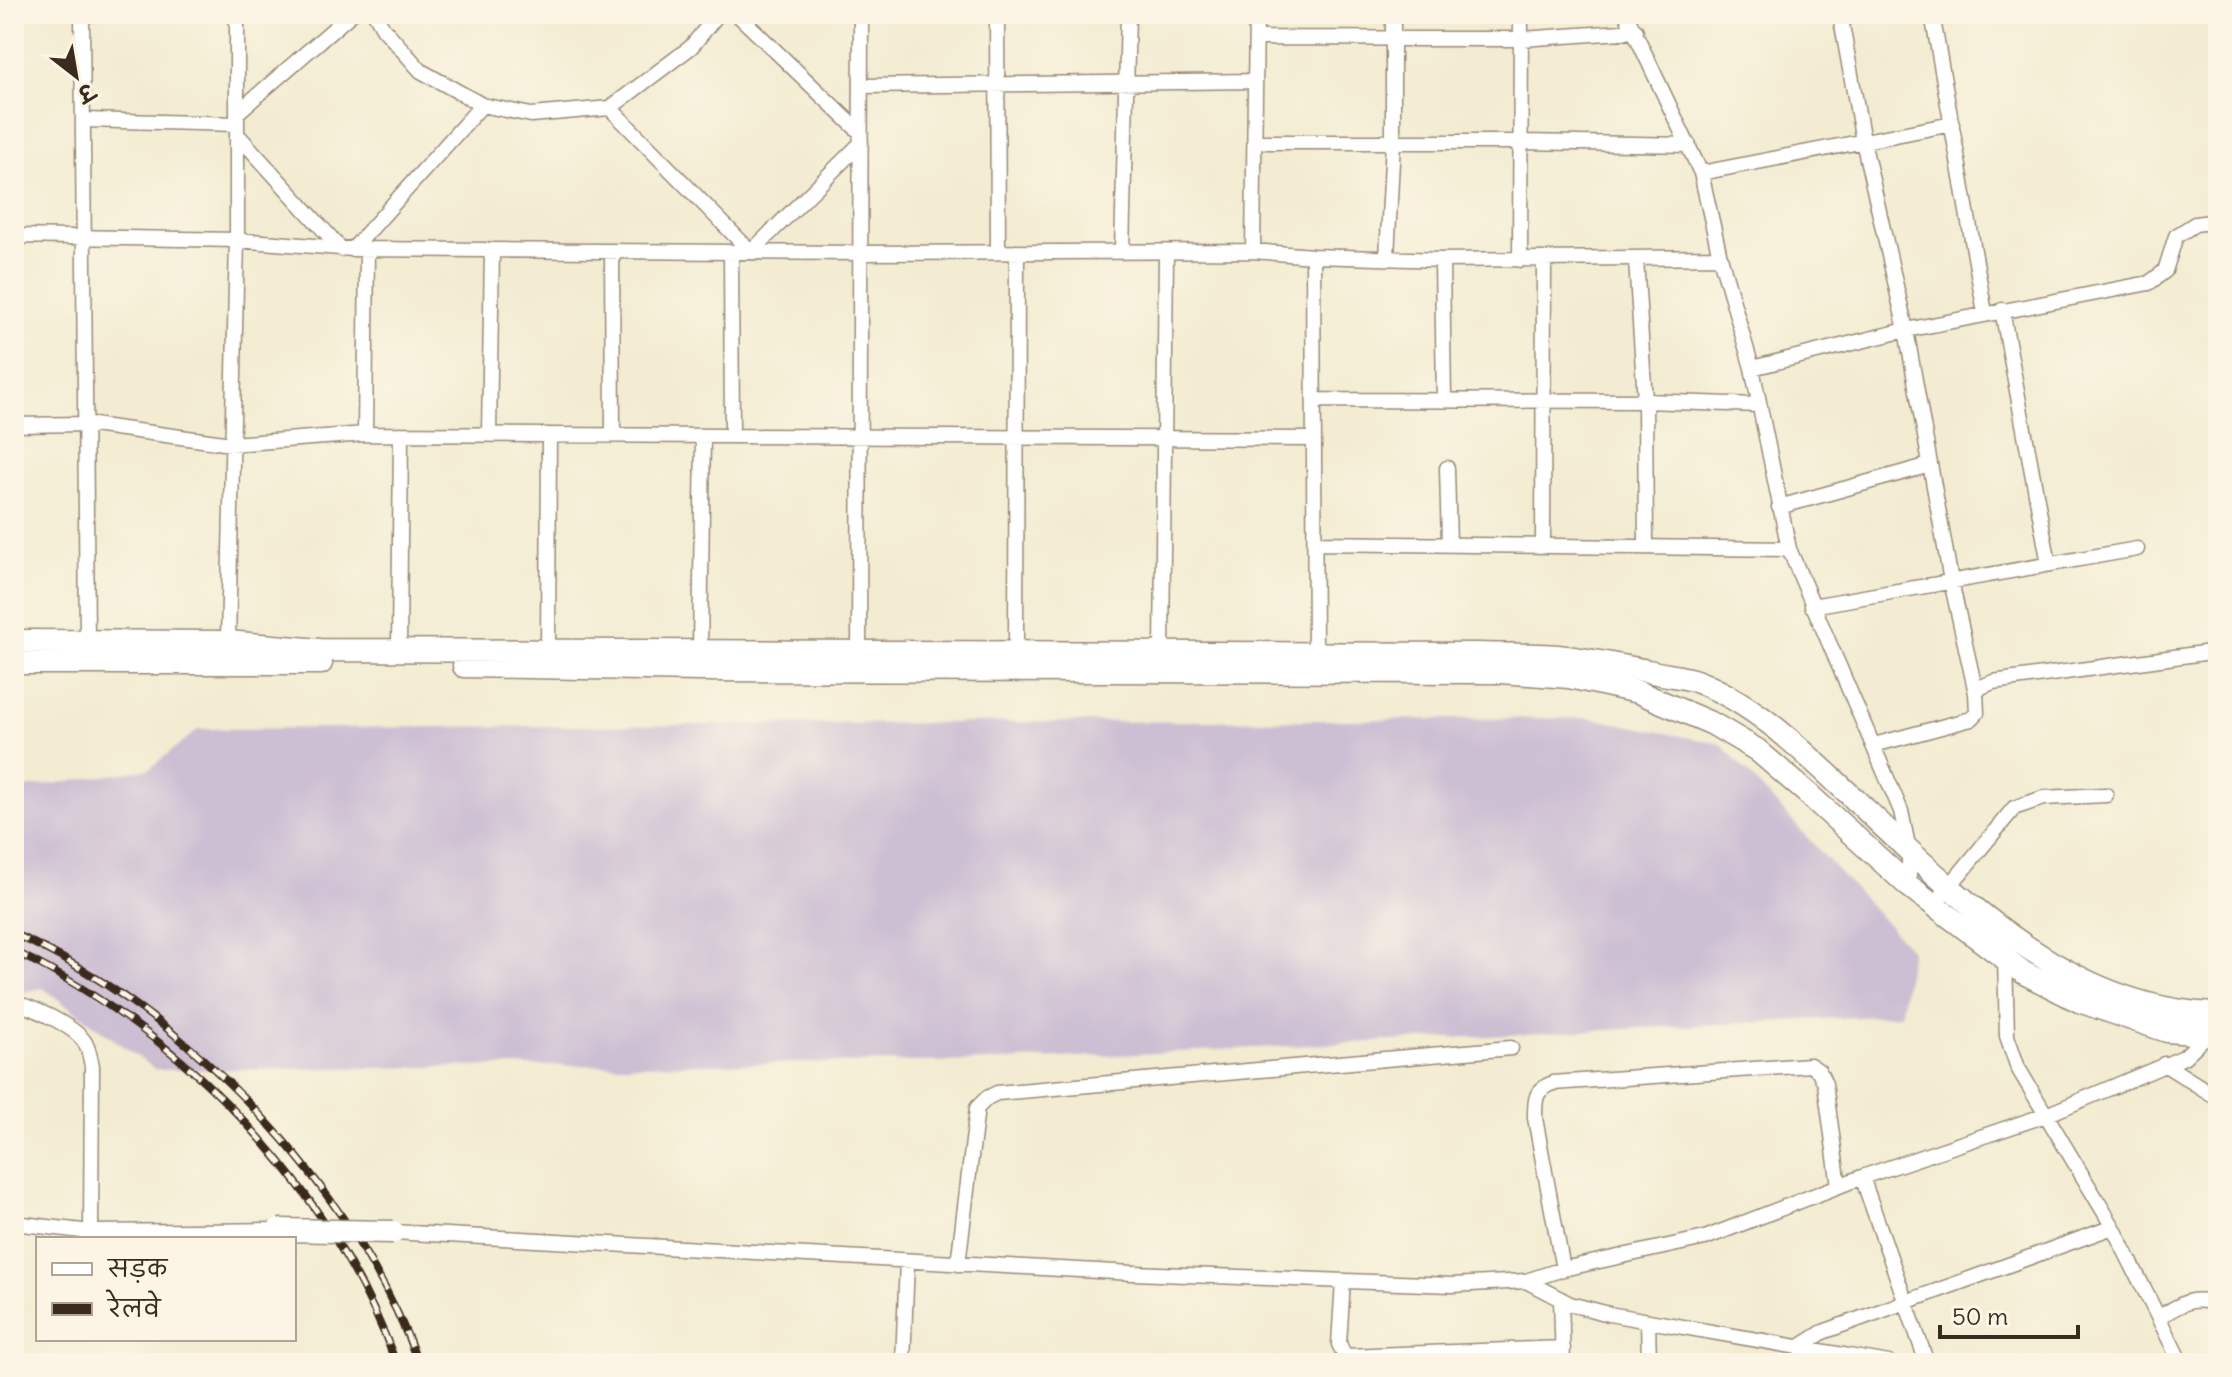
<svg xmlns="http://www.w3.org/2000/svg" width="2232" height="1377" font-family="Delius,'Playpen Sans Deva',sans-serif">
  <style>
    .industrial { fill: #ccbed3 }
    .lines { fill: none; stroke-linecap: round; stroke-linejoin: round }
    .street-casing { stroke: #978b78; stroke-width: 17 }
    .secondary-casing { stroke: #978b78; stroke-width: 25 }
    .street { stroke: #fff; stroke-width: 14 }
    .secondary { stroke: #fff; stroke-width: 22 }
    .rail-casing { stroke: #3b2a1e; stroke-width: 8 }
    .rail { stroke: #fcf5e5; stroke-width: 5; stroke-dasharray: 15; stroke-linecap: butt }
    .secondary-bridge-casing { stroke: #978b78; stroke-width: 25; stroke-linecap: butt }
    .secondary-bridge { stroke: #fff; stroke-width: 22 }
  </style>
  <rect width="100%" height="100%" fill="#fcf5e5"/>
  <filter id="ink" filterUnits="userSpaceOnUse"><feTurbulence type="fractalNoise" baseFrequency=".0125" numOctaves="2"/><feDisplacementMap in="SourceGraphic" scale="16" xChannelSelector="R" yChannelSelector="G"/><feConvolveMatrix kernelMatrix="1 2 1 2 8 2 1 2 1" color-interpolation-filters="sRGB"/></filter>
  <filter id="wash" filterUnits="userSpaceOnUse"><feTurbulence type="fractalNoise" baseFrequency=".006" numOctaves="4" result="noise"/><feDisplacementMap in="SourceGraphic" scale="32" xChannelSelector="R" yChannelSelector="G"/><feGaussianBlur stdDeviation="1.8" result="paint"/><feColorMatrix in="noise" values="0 0 0 0 0 0 0 0 0 0 0 0 0 0 0 0 0 1.4 0 .05"/><feComposite in="paint" operator="in"/></filter>
  <g filter="url(#wash)">
    <rect width="100%" height="100%" fill="#f3ecd2"/>
    <path class="industrial" d="M1591,718L1721,744L1911,950L1900,1015L1001,1061L156,1070L43,988L14,994V790L149,769L199,729Z"/>
  </g>
  <g filter="url(#ink)">
    <g class="lines">
      <g class="street-casing">
        <path id="street" d="M375,14L383,28L421,71L482,105L531,115L610,108L691,47L718,14
          M737,14L861,133
          M997,14L998,252
          M1626,14L1701,173L1720,257L1752,368L1789,549L1901,811L1909,851V886
          M1840,14L1863,141L1906,330L1951,581L1976,693
          M1932,14L1985,313
          M1256,38L1522,39L1636,31
          M861,86L1255,81
          M610,108L751,252L861,143
          M237,113L351,14
          M83,120L237,124
          M237,134L341,249
          M1255,142H1522L1689,145
          M1701,173L1952,124
          M14,236L237,240L353,249L861,253L1253,251L1313,256L1442,260L1720,257
          M353,249L482,105
          M612,251L613,435
          M1253,251L1256,14
          M731,252L732,436
          M1122,252L1128,14
          M1313,256L1315,653
          M1387,257L1393,142V14
          M1442,260L1444,400
          M1520,260L1521,14
          M1636,260L1645,401L1646,546
          M2002,310L2049,564
          M1752,368L1906,330L2149,283L2165,271L2176,236L2195,224L2218,221
          M1314,400L1645,401L1758,405
          M14,425L86,424L231,444L365,434L1314,439
          M365,434L367,249
          M489,434L492,250
          M1447,468L1449,544
          M1779,507L1930,465
          M1314,543L1789,549
          M1543,545L1544,260
          M1812,606L2137,549
          M87,641L82,14H94
          M228,642L237,240V14
          M399,650L401,434
          M548,651L549,435
          M1016,651L1017,252
          M1162,651L1166,252
          M700,652L703,436
          M859,652L861,14
          M1874,745L1971,719L1977,713L1976,693L1981,687L1993,682L2218,651
          M1934,905L2014,808L2043,798L2106,795
          M2005,956L2007,1036L2018,1068L2113,1227L2181,1363
          M14,1003C33,1007 72,1025 84,1041C89,1048 90,1058 92,1066L91,1232
          M2164,1064L2218,1098
          M1862,1177L1927,1363
          M14,1223L91,1232L278,1230
          M393,1232L1133,1273L1452,1285L1526,1281L1563,1269L1705,1238L1862,1177L2046,1115L2184,1057L2209,1033
          M958,1264L977,1108L987,1098L997,1093L1511,1048
          M1563,1269L1535,1118C1535,1100 1534,1090 1553,1083L1810,1065L1819,1071L1825,1084L1839,1186
          M1343,1281L1339,1344L1345,1356L1563,1348
          M1526,1281L1570,1304L1609,1314L1889,1363
          M1561,1299L1563,1363
          M2159,1317C2182,1304 2191,1295 2218,1304
          M1648,1321L1649,1363
          M1801,1346L1823,1332L2113,1227
          M903,1363L907,1261"/>
      </g>
      <g class="secondary-casing">
        <path id="secondary" d="M14,641L228,642L320,650L1479,654C1506,655 1532,654 1558,656C1588,659 1619,666 1648,671C1663,675 1681,676 1696,681C1755,703 1802,750 1847,792C1949,888 2067,1012 2218,1014
          M14,663H321
          M464,666L700,670L1500,672L1569,677L1638,692L1713,724L1757,750L1807,793L1909,886L2024,973L2079,1001L2167,1031L2218,1035"/>
      </g>
      <use href="#street" class="street"/>
      <use href="#secondary" class="secondary"/>
      <g class="rail-casing">
        <path id="rail" d="M14,934C184,1009 356,1188 418,1363
          M14,951C184,1034 330,1184 396,1363"/>
      </g>
      <use href="#rail" class="rail"/>
      <g class="secondary-bridge-casing">
        <path id="secondary-bridge" d="M278,1230L393,1232"/>
      </g>
      <use href="#secondary-bridge" class="secondary-bridge"/>
    </g>
  </g>
  <rect width="2232" height="1377" fill="none" stroke="#fcf5e5" stroke-width="48"/>
  <rect x="36" y="1237" width="260" height="104" fill="#fcf5e5" stroke="#afa495" stroke-width="2"/>
  <rect x="52" y="1263" width="40" height="12" fill="#ffffff" stroke="#afa495" stroke-width="2"/>
  <text x="108" y="1277" font-size="24" fill="#3b2a1e">सड़क</text>
  <rect x="52" y="1303" width="40" height="12" fill="#3b2a1e" stroke="#afa495" stroke-width="2"/>
  <text x="108" y="1317" font-size="24" fill="#3b2a1e">रेलवे</text>
  <g transform="translate(76 76) rotate(149)" stroke="#fcf5e5" stroke-width="6" paint-order="stroke">
  <path d="M0-6L14 30L0 20L-14 30Z" fill="#3b2a1e"/>
  <text y="-12" font-size="22" font-weight="bold" text-anchor="middle" fill="#3b2a1e">उ</text>
  </g>
  <path d="M1940 1325v12h138v-12" fill="none" stroke="#3b2a1e" stroke-width="4"/>
  <text x="1952" y="1325" font-size="24" fill="#3b2a1e" stroke="#fcf5e5" stroke-width="6" paint-order="stroke">50 m</text>
</svg>
